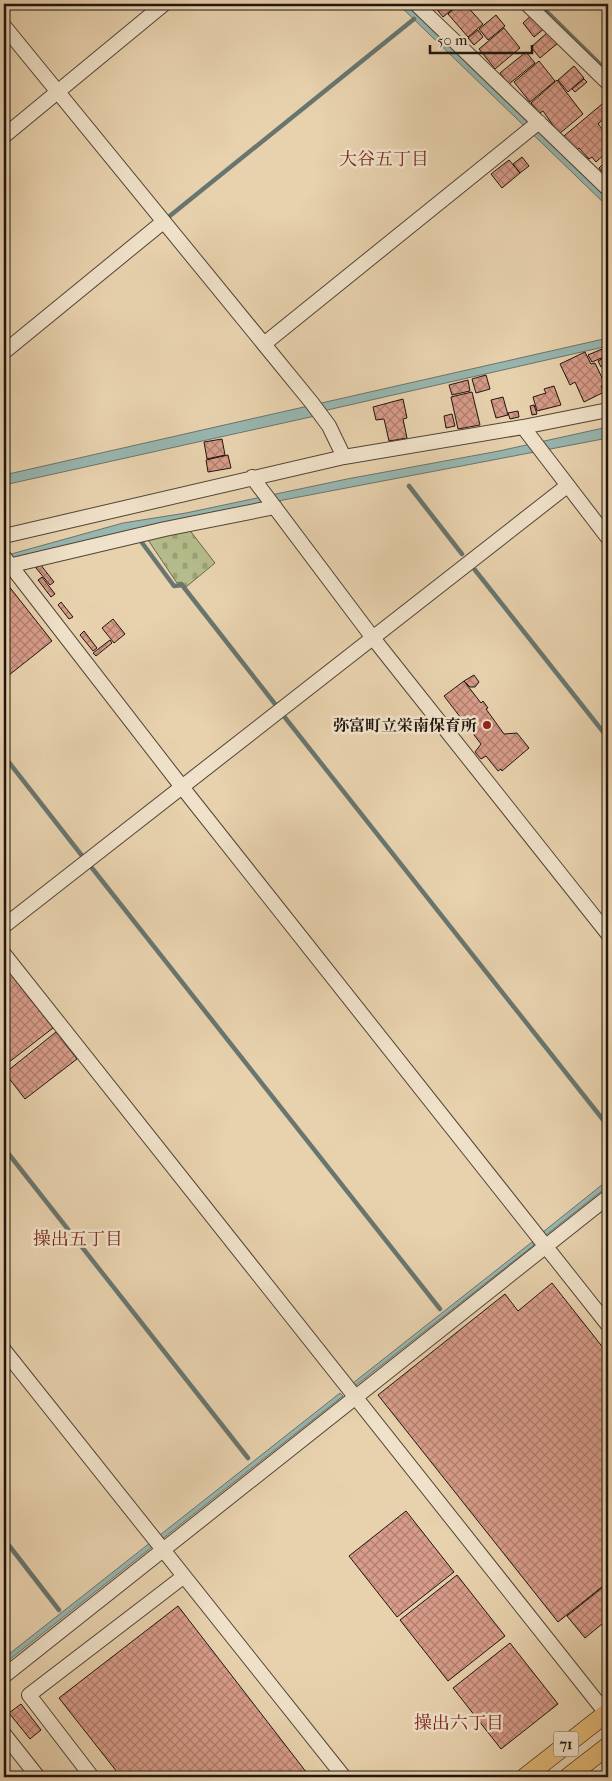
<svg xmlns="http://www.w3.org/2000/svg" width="612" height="1781" font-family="'IM FELL French Canon','Noto Serif JP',serif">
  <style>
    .cemetery { fill: url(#cemetery-stones); stroke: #6a684c }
    .water { fill: #98b6b0; stroke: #68766f }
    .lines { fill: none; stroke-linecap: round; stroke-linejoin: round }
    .stream { stroke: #68766f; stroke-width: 4.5 }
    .building { fill: url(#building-cross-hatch); stroke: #1f150e }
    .minor-casing { stroke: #514436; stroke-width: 16 }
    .major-casing { stroke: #1f150e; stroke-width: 19 }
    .minor { stroke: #f0e2ca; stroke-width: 14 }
    .major { stroke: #e4b977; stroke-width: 18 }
    .poi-dot { fill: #8f2418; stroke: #f0e2ca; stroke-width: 2 }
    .labels { text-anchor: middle; stroke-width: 5; stroke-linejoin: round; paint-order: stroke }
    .shield { fill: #f0e2ca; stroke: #5e5246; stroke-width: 1 }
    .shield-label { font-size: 15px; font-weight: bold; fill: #1f150e }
    .poi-label { font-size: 16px; font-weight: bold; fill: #1f150e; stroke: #f0e2ca; text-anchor: end }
    .neighbourhood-label { font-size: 18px; fill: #7a1f14; stroke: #f0e2ca }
  </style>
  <defs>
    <pattern id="cemetery-stones" width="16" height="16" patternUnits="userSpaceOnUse" patternTransform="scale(1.25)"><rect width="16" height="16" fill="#b5bc8b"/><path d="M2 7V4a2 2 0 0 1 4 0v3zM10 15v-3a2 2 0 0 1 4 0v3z" fill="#9ba177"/></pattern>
    <pattern id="building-cross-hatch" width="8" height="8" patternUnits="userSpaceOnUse" patternTransform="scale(1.25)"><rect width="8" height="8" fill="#d89c8a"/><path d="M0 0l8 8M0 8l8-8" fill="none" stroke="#af7e6f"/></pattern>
  </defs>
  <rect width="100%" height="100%" fill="#e8d2ae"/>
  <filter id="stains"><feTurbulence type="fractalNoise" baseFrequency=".004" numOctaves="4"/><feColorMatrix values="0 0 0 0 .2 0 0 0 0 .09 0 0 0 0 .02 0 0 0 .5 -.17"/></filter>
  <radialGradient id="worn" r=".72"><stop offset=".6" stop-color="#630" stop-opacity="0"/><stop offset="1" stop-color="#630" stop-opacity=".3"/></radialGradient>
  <path class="cemetery" d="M188,528L215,563L186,587L182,582L177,583L146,537Z"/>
  <path class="water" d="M398,4H407L608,197V207Z
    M608,338V346L323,411L315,416L4,485V475Z
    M608,427V438L163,523L4,562V556L123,523L186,513L347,479L499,451Z
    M608,1180V1186L546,1235L543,1232Z
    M532,1242L534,1245L355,1386L353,1383Z
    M340,1393L343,1396L4,1664V1658Z"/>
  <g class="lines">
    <path class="stream" d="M539,4L608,72
      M166,219L414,19
      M409,486L462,554
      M140,540L174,586L182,585L275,704
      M475,570L608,738
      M283,715L608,1126
      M4,756L83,857
      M92,868L440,1309
      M4,1148L248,1458
      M4,1539L59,1610"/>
  </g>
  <path class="building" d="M439,4H459L443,17L435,7Z
    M460,4H465L483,24L468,37L448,14Z
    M549,4H559L553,9Z
    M533,14L545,28L534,37L523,23Z
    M496,15L505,26L488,40L479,29Z
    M504,28L520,48L495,69L479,49Z
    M478,30L483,37L474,45L468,38Z
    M548,32L558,43L540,58L531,47Z
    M526,52L535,63L509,84L500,73Z
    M539,61L555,81L530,102L514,82Z
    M574,66L584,78L568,92L558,80Z
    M584,79L587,82L575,92L572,89Z
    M557,80L583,114L559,134L543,111L540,113L531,103Z
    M608,99V115L598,124L608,136V151L596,162L592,157L589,159L579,148L577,150L564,136Z
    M522,157L529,166L520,173L513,164Z
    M608,159V179L599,168Z
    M509,160L520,173L502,188L491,174Z
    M602,349L606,356L592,362L588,355Z
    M585,352L591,364L595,363L605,384L601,386L604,392L584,402L575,382L570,385L560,364Z
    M605,357L608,363L601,367L598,361Z
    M486,375L490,389L476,393L472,379Z
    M468,380L470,391L452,395L449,385Z
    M554,386L561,405L537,411L533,397L546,393L544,389Z
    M472,392L480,425L458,429L451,397Z
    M503,397L508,415L496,418L491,400Z
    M403,399L407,418L403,419L407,438L389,441L384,419L376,420L373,407Z
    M534,405L537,414L532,415L530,406Z
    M518,411L519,417L510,419L508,413Z
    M452,414L455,426L446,428L444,416Z
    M222,439L225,455L207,459L204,442Z
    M228,455L231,468L208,472L206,460Z
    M40,564L54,582L50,585L36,568Z
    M42,577L55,594L51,597L38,580Z
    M4,580L52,641L4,679Z
    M61,602L73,617L69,619L58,605Z
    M113,619L125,634L114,643L102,628Z
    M84,631L97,648L93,651L80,635Z
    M110,640L112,643L96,656L93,653Z
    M474,675L479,682L475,687H470L464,681Z
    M464,681L481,703L483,701L488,708L486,709L504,734L517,733L529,748L502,771L501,769L498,771L486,756L481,759L475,752L481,744L444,696Z
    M4,966L53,1028L4,1066Z
    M56,1032L77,1059L25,1099L5,1073Z
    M552,1283L608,1354V1582L558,1622L378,1395L505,1294L518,1311Z
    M406,1511L454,1572L397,1617L349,1556Z
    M457,1575L505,1636L448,1681L400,1620Z
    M608,1583V1619L585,1638L567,1616Z
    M178,1606L310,1777H121L59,1698Z
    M510,1643L558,1704L501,1749L453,1688Z
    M21,1704L41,1730L30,1739L9,1713Z"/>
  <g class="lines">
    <g class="minor-casing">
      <path id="minor" d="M416,4L608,189
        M527,4L608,83
        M4,26L312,403L329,426L344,457
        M4,136L164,4
        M264,344L539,122
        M4,352L163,222
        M523,427L608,538
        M252,477L373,638L608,934
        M4,536L344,457L523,427L608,410
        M4,557L182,787L608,1325
        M4,567L165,529L275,507
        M4,926L567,486
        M4,954L606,1713
        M4,1350L344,1777
        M4,1676L608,1197
        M4,1734L38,1777
        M92,1777L29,1695L183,1577"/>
    </g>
    <g class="major-casing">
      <path id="major" d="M525,1777L608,1712
        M568,1777L608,1746"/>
    </g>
    <use href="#minor" class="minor"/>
    <use href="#major" class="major"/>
  </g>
  <circle class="poi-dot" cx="487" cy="725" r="5"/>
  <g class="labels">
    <rect class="shield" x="553.5" y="1731.5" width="25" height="25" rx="4"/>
    <g class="shield-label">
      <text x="566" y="1749">71</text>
    </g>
    <g class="poi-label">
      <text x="477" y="731">弥富町立栄南保育所</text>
    </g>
    <g class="neighbourhood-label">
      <text x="384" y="165">大谷五丁目</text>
      <text x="78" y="1245">操出五丁目</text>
      <text x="459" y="1729">操出六丁目</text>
    </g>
  </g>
  <rect width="612" height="1781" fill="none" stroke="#e8d2ae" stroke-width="20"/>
  <rect x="5" y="5" width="602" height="1771" fill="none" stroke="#1f150e" stroke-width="2.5"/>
  <rect x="10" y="10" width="592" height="1761" fill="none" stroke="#1f150e"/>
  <path d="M430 45v8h102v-8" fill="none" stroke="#1f150e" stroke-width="2.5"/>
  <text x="437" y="45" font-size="15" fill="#1f150e" stroke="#f0e2ca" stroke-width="4" paint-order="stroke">50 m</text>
  <rect width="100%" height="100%" filter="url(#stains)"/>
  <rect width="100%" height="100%" fill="url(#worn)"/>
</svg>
